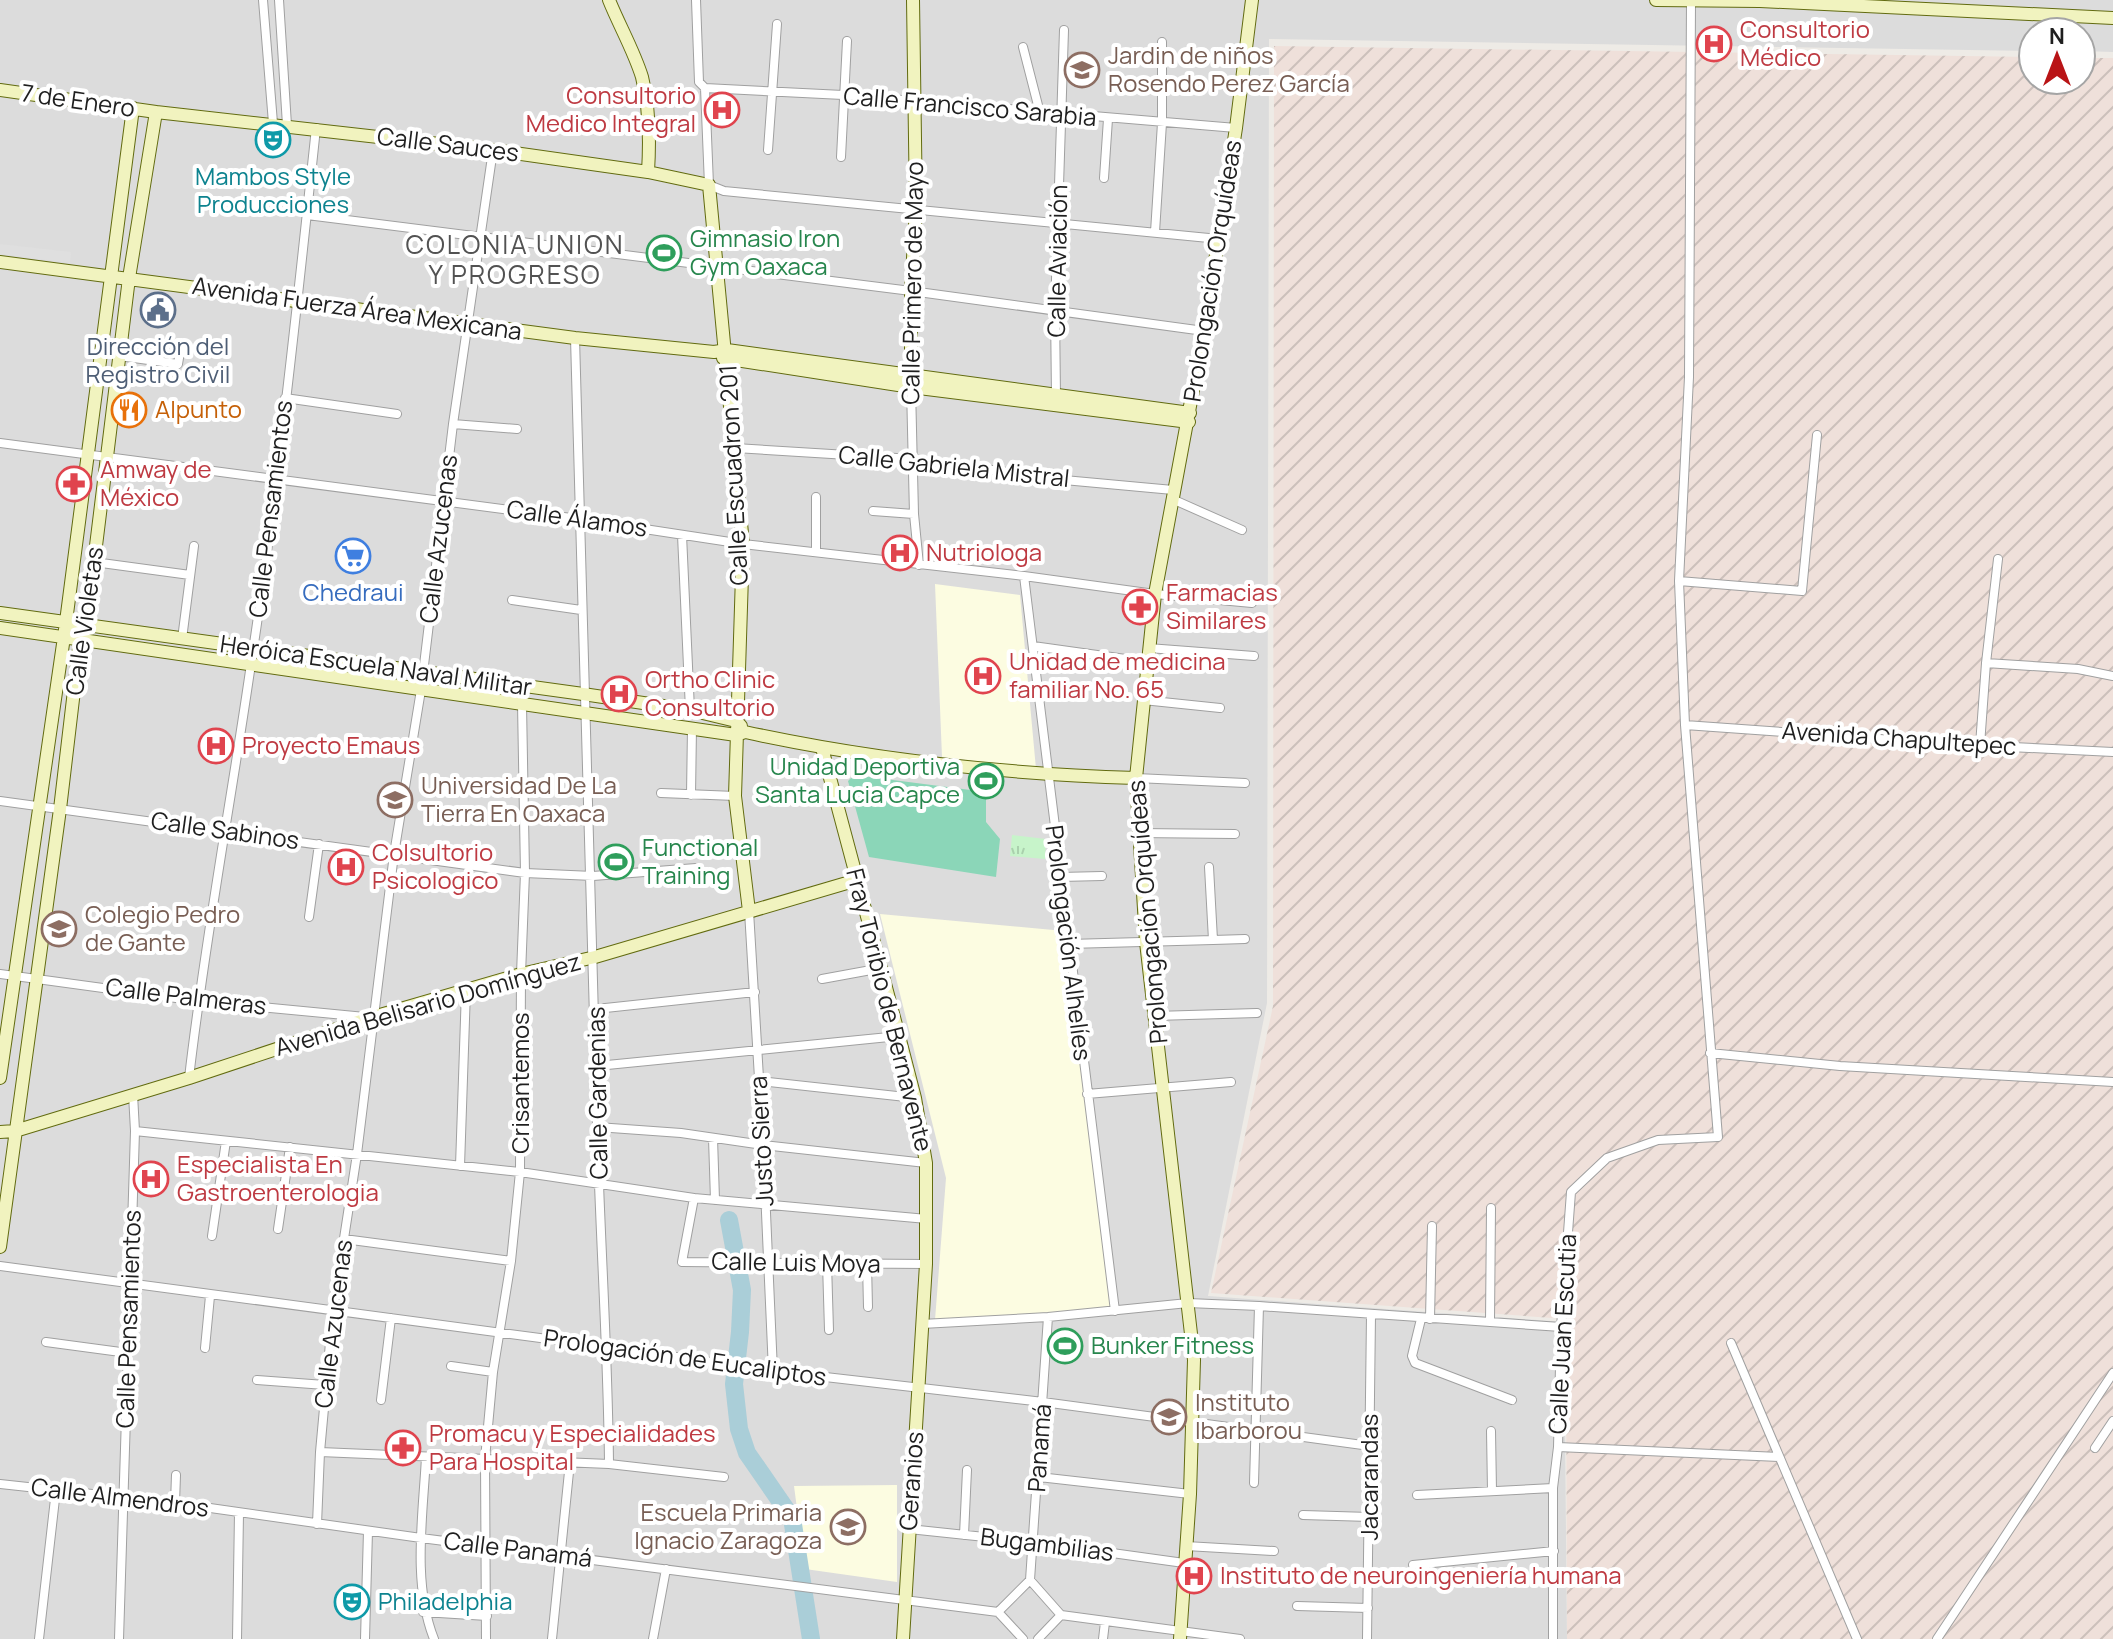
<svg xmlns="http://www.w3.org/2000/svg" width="2113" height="1639" font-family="Manrope,sans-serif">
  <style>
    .residential { fill: #dcdcdc }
    .education { fill: #fcfce1 }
    .military { fill: url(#military-furrows) }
    .park { fill: url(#park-tufts) }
    .pitch { fill: #8bd6b8 }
    .parking { fill: #dfdfdf }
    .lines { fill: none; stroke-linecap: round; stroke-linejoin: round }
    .river { stroke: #aaced8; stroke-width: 18 }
    .street-casing { stroke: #a0a0a0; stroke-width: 10 }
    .secondary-casing { stroke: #626b10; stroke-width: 14 }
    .street { stroke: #fff; stroke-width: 8 }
    .secondary { stroke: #f1f3bf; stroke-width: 12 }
    .labels { text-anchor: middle; stroke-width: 8; stroke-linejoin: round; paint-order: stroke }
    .health-label { font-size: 24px; fill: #be3a42; stroke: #fff; text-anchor: start }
    .education-label { font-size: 24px; fill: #785e54; stroke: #fff; text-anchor: start }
    .street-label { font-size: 24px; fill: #1f1f1f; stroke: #fff }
    .culture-label { font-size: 24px; fill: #0d838f; stroke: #fff }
    .leisure-label { font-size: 24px; fill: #27864d; stroke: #fff; text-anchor: start }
    .service-label { font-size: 24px; fill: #4e5e75; stroke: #fff }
    .food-label { font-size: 24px; fill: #c56008; stroke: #fff; text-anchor: start }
    .shop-label { font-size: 24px; fill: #366cbe; stroke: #fff }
    .neighbourhood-label { font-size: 26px; letter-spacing: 2px; fill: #525252; stroke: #fff }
  </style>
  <defs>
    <pattern id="military-furrows" width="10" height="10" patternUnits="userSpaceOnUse" patternTransform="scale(2)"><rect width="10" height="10" fill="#efe0da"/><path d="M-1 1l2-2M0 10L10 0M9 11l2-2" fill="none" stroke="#ccc0bb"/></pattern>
    <pattern id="park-tufts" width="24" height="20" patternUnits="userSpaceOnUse" patternTransform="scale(2)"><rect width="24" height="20" fill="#c7f4ca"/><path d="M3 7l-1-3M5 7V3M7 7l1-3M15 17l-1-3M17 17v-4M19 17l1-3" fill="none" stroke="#aad1ad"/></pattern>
  </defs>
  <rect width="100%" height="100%" fill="#eeebe6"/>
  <path class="residential" d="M0,0H2113V52L2081,51V32H2033V51L1269,39L1267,1003L1208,1296L1564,1322L1567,1639H0Z"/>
  <path class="education" d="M935,584L1020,595L1036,769L942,757Z
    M880,914L1064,931L1113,1308L935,1320L946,1178Z
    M897,1485V1582L805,1569L794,1486Z"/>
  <path class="military" d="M1274,46L2033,57V80H2081V58H2113V1639H1567L1566,1319L1211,1293L1273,1006Z"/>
  <path class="park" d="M1012,835L1046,839L1045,859L1010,856Z"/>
  <path class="pitch" d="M854,775L986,792V822L1000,839L996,877L869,857L848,781Z"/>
  <path class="parking" d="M0,244L71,252L70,263L0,254Z"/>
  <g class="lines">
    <path class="river" d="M729,1220L742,1290L740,1332L734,1384L739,1429L747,1453L792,1518L811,1639"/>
    <g class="street-casing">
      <path id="street" d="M263,0L273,123
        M279,0L287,125
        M696,0L699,82L705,88L709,185L724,191L1219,239
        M1023,47L1040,113
        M705,88L843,95L1236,128
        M493,150L453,424L421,690L394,854L357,1154L333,1310L320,1452L609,1464L724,1477
        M768,150L777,24
        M841,157L847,41
        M1104,178L1108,119
        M307,215L911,291L1204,331
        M1155,232L1162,123V42
        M575,338C581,601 592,863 597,1125C600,1238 608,1351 609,1464
        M119,356L178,364L181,346
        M911,387L914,514L919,565
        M1056,397L1055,310L1064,30
        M285,398L397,414
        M453,424L517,429
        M0,443L579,519L743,544L1024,576L1155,594L1252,603
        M735,448L913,459L1064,480L1173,490
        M816,497V552
        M1172,499L1242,530
        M873,511L914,514
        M682,535L690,710
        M94,562L190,575
        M1024,576L1115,1311
        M1679,581L1802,591L1817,435
        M512,600L581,610
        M182,639L194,546
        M1033,646L1147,662
        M1148,648L1254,656
        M1986,663L2078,669L2113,676
        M1143,700L1220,708
        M1685,725L1950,744L2113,752
        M1980,745L1986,663L1998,559
        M1136,778L1245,783
        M661,793L735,796
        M691,795L692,728
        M0,801L525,873L593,876L696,868
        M1137,833L1235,834
        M1060,877L1102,876
        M749,911L763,1145L773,1371
        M309,917L319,844
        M1213,940L1245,939
        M1069,944L1213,940L1209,867
        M0,974L198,1001L365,1017
        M822,979L882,968
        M596,1009L755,992
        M1155,1016L1257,1013
        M1710,1053L1840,1066L2113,1082
        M597,1066L899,1036
        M189,1078C205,939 231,802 251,664C278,486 297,307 316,128
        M759,1081L915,1098
        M1087,1094L1231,1082
        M597,1127L681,1133L763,1145L926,1163
        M135,1131L520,1172L694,1198L927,1219
        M713,1138L715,1200
        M460,1166L466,990
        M694,1198L682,1262L926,1264
        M278,1229L290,1147
        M212,1236L226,1141
        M344,1239L511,1261
        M827,1263L829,1330
        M867,1264L868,1307
        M0,1266L608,1347L773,1371L1043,1402L1370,1446
        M1421,1319L1412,1356L1415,1363L1512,1400
        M1430,1319L1432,1226
        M1490,1322L1491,1208
        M922,1324L1048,1317L1188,1303L1259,1306L1561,1327
        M46,1342L128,1353
        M1731,1343L1857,1639
        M205,1348L210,1296
        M451,1366L493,1372
        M257,1380L325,1385
        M381,1400L391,1318
        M1491,1431L1492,1491
        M1558,1447L1779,1457
        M2095,1448L2113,1421
        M426,1457C423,1516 412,1583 434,1639
        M1039,1477L1190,1494
        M1254,1483L1259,1306
        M0,1484L175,1503L421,1538L998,1612
        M1417,1495L1553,1488
        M175,1503L176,1475
        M1303,1515L1370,1517
        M317,1524L320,1452
        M909,1529L1033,1542L1184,1563
        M964,1535L967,1470
        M1186,1546L1274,1551
        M1413,1565L1554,1551
        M1030,1580L1048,1317
        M1297,1606L1368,1608
        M423,1612L487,1616
        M998,1612L1030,1580L1061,1615L1240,1639
        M998,1612L1023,1639
        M39,1639L56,1490
        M119,1639L135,1131L133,1094
        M237,1639L239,1513
        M365,1639L368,1531
        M486,1639L485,1459L493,1372L511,1261L520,1172L521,974L525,873L522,704
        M552,1639L570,1462
        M653,1639L666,1569
        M1038,1639L1061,1615
        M1103,1639L1105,1622
        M1367,1639L1371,1315
        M1553,1639V1488L1558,1447L1561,1327L1571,1192L1607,1158L1658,1140L1718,1137L1685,725L1679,581L1689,377L1691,0
        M1937,1639L2113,1373"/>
    </g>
    <g class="secondary-casing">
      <path id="secondary" d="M609,0C619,25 634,51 642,77C650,109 650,140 648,172
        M1656,0L1760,1L2113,18
        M0,90L156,112L493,150L648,172L709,185L743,544L735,796L749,911
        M0,262L575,338L714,352L727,350L1190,413
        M723,358L911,387L1189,422
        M911,384V291L916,208L913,0
        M0,613L583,694L690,710L736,721L741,726
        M0,628L736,735L745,732C874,760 1004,774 1136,778
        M822,748L899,1036L915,1098L926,1163V1264L903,1639
        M0,1078L64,637L133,108
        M0,1132L15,1131L189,1078L373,1017L521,974L595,957L857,880
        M0,1247L60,809L80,640L94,562L129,278L156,112
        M1180,1639L1190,1494L1194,1360L1146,942L1136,778L1155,594L1204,331L1236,128L1252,0"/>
    </g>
    <use href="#street" class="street"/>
    <use href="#secondary" class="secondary"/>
  </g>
  <defs>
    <g id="hospital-ring" transform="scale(1.8)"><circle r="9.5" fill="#fff" stroke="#e0444e" stroke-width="1.5"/><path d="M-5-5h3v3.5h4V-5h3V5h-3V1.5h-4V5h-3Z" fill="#e0444e"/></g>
    <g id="school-ring" transform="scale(1.8)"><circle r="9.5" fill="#fff" stroke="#8d6e63" stroke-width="1.5"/><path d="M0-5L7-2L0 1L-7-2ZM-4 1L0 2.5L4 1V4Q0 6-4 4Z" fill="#8d6e63"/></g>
    <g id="theatre-ring" transform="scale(1.8)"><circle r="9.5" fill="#fff" stroke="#0f9aa8" stroke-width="1.5"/><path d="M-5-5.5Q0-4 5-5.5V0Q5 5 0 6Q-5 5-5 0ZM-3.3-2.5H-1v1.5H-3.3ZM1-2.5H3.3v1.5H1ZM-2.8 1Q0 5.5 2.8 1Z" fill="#0f9aa8"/></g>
    <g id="stadium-ring" transform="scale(1.8)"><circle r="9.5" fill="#fff" stroke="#2e9e5b" stroke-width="1.5"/><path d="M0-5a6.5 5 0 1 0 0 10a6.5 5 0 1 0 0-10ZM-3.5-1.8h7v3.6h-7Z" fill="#2e9e5b"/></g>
    <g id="civic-ring" transform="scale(1.8)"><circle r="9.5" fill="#fff" stroke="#5c6f8a" stroke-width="1.5"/><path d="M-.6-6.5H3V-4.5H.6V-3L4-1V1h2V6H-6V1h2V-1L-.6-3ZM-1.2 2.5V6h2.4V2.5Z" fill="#5c6f8a"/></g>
    <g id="restaurant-ring" transform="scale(1.8)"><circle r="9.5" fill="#fff" stroke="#e8710a" stroke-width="1.5"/><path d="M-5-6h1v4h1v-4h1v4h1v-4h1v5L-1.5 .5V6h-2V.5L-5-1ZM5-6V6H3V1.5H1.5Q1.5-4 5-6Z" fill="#e8710a"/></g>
    <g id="pharmacy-ring" transform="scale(1.8)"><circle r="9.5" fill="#fff" stroke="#e0444e" stroke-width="1.5"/><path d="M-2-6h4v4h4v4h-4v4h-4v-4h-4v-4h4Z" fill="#e0444e"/></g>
    <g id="supermarket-ring" transform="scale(1.8)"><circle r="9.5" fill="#fff" stroke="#3f7fe0" stroke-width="1.5"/><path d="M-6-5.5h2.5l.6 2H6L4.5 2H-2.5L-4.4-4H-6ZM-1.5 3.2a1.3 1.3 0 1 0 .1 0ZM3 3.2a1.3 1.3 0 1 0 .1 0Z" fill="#3f7fe0"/></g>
    <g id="university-ring" transform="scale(1.8)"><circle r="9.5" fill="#fff" stroke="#8d6e63" stroke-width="1.5"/><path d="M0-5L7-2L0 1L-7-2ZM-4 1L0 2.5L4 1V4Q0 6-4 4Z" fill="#8d6e63"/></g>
  </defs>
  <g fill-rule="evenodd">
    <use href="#hospital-ring" x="1714" y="44"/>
    <use href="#school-ring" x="1082" y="70"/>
    <use href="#hospital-ring" x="722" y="110"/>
    <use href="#theatre-ring" x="273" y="140"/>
    <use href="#stadium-ring" x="664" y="253"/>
    <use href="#civic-ring" x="158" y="310"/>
    <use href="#restaurant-ring" x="129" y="410"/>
    <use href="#pharmacy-ring" x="74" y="484"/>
    <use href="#hospital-ring" x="900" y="553"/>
    <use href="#supermarket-ring" x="353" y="556"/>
    <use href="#pharmacy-ring" x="1140" y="607"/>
    <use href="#hospital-ring" x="983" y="676"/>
    <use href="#hospital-ring" x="619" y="694"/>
    <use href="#hospital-ring" x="216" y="746"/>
    <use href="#stadium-ring" x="986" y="781"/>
    <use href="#university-ring" x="395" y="800"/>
    <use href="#stadium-ring" x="616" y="862"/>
    <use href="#hospital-ring" x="346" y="867"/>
    <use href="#school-ring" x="59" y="929"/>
    <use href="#hospital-ring" x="151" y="1179"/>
    <use href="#stadium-ring" x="1065" y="1346"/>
    <use href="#university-ring" x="1169" y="1417"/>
    <use href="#pharmacy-ring" x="403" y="1448"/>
    <use href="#school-ring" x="848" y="1527"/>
    <use href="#hospital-ring" x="1194" y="1576"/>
    <use href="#theatre-ring" x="352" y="1602"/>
  </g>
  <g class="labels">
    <g class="health-label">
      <text x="1740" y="38">Consultorio<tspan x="1740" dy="28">Médico</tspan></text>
      <text x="696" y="104" text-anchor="end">Consultorio<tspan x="696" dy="28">Medico Integral</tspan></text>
      <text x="100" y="478">Amway de<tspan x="100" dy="28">México</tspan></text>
      <text x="926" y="561">Nutriologa</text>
      <text x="1166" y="601">Farmacias<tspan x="1166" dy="28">Similares</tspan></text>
      <text x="1009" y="670">Unidad de medicina<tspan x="1009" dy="28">familiar No. 65</tspan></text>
      <text x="645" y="688">Ortho Clinic<tspan x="645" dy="28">Consultorio</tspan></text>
      <text x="242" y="754">Proyecto Emaus</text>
      <text x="372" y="861">Colsultorio<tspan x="372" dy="28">Psicologico</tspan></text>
      <text x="177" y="1173">Especialista En<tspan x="177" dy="28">Gastroenterologia</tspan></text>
      <text x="429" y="1442">Promacu y Especialidades<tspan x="429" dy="28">Para Hospital</tspan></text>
      <text x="1220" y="1584">Instituto de neuroingeniería humana</text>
    </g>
    <g class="education-label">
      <text x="1108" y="64">Jardin de niños<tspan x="1108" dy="28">Rosendo Perez García</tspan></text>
      <text x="421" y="794">Universidad De La<tspan x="421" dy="28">Tierra En Oaxaca</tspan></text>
      <text x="85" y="923">Colegio Pedro<tspan x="85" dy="28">de Gante</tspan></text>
      <text x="1195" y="1411">Instituto<tspan x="1195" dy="28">Ibarborou</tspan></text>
      <text x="822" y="1521" text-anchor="end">Escuela Primaria<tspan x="822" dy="28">Ignacio Zaragoza</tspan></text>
    </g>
    <g class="street-label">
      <text transform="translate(78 101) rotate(8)" y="8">7 de Enero</text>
      <text transform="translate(970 107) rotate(5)" y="8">Calle Francisco Sarabia</text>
      <text transform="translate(448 145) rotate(7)" y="8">Calle Sauces</text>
      <text transform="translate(1058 261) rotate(-89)" y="8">Calle Aviación</text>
      <text transform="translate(1213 271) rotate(-81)" y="8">Prolongación Orquídeas</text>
      <text transform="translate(913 283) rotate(-89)" y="8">Calle Primero de Mayo</text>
      <text transform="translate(357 309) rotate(8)" y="8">Avenida Fuerza Área Mexicana</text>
      <text transform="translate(954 467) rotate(6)" y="8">Calle Gabriela Mistral</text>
      <text transform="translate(734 475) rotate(-93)" y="8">Calle Escuadron 201</text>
      <text transform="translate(271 509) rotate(-83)" y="8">Calle Pensamientos</text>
      <text transform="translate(577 519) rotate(8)" y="8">Calle Álamos</text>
      <text transform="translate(439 539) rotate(-83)" y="8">Calle Azucenas</text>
      <text transform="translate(85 621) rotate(-82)" y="8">Calle Violetas</text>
      <text transform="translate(376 666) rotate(8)" y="8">Heróica Escuela Naval Militar</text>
      <text transform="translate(1899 739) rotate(4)" y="8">Avenida Chapultepec</text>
      <text transform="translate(225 831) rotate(8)" y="8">Calle Sabinos</text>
      <text transform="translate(1148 912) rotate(-95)" y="8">Prolongación Orquídeas</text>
      <text transform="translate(1068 943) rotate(83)" y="8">Prolongación Alhelíes</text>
      <text transform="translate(186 997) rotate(7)" y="8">Calle Palmeras</text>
      <text transform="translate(428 1005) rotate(-16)" y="8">Avenida Belisario Domínguez</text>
      <text transform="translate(889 1010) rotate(76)" y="8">Fray Toribio de Bernavente</text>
      <text transform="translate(521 1083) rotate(-90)" y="8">Crisantemos</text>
      <text transform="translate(598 1093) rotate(-91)" y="8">Calle Gardenias</text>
      <text transform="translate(762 1141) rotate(-93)" y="8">Justo Sierra</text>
      <text transform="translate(796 1263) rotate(1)" y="8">Calle Luis Moya</text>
      <text transform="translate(129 1319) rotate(-88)" y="8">Calle Pensamientos</text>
      <text transform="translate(334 1324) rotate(-83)" y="8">Calle Azucenas</text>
      <text transform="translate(1563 1334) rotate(-87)" y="8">Calle Juan Escutia</text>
      <text transform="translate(685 1358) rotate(8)" y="8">Prologación de Eucaliptos</text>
      <text transform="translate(1040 1448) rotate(-86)" y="8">Panamá</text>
      <text transform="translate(1370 1477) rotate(-90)" y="8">Jacarandas</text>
      <text transform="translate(912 1481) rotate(-86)" y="8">Geranios</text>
      <text transform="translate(120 1498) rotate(7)" y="8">Calle Almendros</text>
      <text transform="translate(1047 1545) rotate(7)" y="8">Bugambilias</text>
      <text transform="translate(518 1550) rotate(7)" y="8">Calle Panamá</text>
    </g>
    <g class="culture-label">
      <text x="273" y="185">Mambos Style<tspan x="273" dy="28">Producciones</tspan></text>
      <text x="378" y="1610" text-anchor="start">Philadelphia</text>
    </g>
    <g class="leisure-label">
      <text x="690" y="247">Gimnasio Iron<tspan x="690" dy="28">Gym Oaxaca</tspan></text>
      <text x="960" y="775" text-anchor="end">Unidad Deportiva<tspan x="960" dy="28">Santa Lucia Capce</tspan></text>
      <text x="642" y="856">Functional<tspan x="642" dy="28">Training</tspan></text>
      <text x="1091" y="1354">Bunker Fitness</text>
    </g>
    <g class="service-label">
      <text x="158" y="355">Dirección del<tspan x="158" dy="28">Registro Civil</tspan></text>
    </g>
    <g class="food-label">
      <text x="155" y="418">Alpunto</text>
    </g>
    <g class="shop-label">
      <text x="353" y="601">Chedraui</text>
    </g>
    <g class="neighbourhood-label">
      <text x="515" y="254">COLONIA UNION<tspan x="515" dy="30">Y PROGRESO</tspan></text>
    </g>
  </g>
  <g transform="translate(2057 56)"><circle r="38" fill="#ffffff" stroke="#a5a5a5" stroke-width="2"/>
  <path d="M0-6L14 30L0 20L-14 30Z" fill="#b91416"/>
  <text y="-12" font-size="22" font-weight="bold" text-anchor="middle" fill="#1f1f1f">N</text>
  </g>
</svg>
